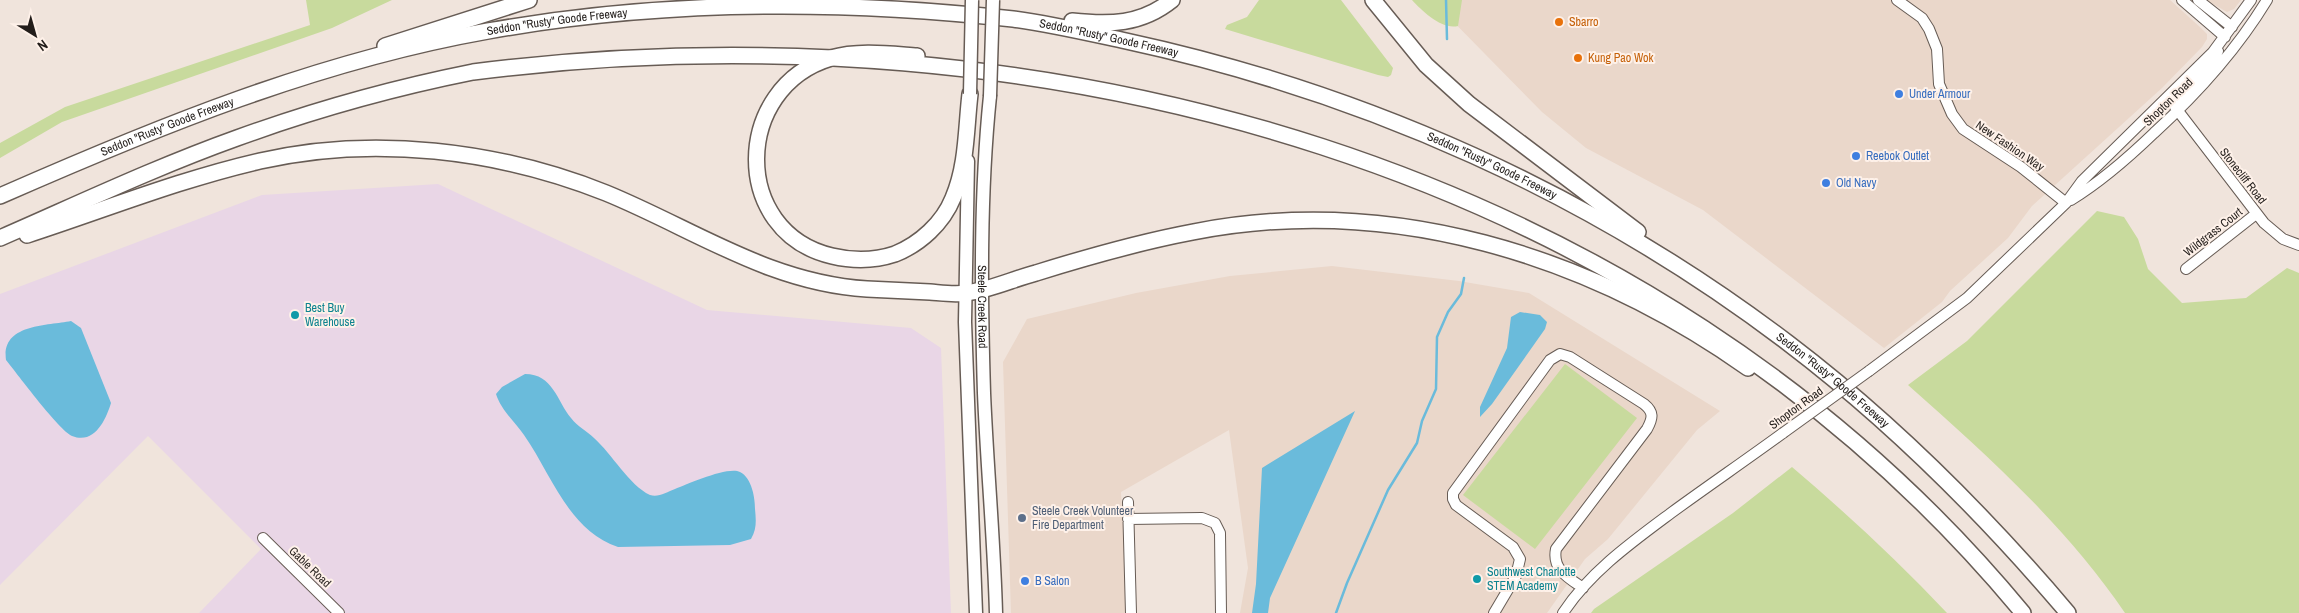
<svg xmlns="http://www.w3.org/2000/svg" width="2299" height="613" font-family="'Archivo Narrow',sans-serif">
  <style>
    .built { fill: #ead7ca }
    .industrial { fill: #e9d6e6 }
    .green { fill: #c8da9d }
    .water { fill: #6abbdb }
    .lines { fill: none; stroke-linecap: round; stroke-linejoin: round }
    .stream { stroke: #6abbdb; stroke-width: 2.5 }
    .minor-casing { stroke: #675c55; stroke-width: 12 }
    .major-casing { stroke: #675c55; stroke-width: 15 }
    .highway-casing { stroke: #675c55; stroke-width: 18 }
    .minor { stroke: #fff; stroke-width: 10 }
    .major { stroke: #fff; stroke-width: 12 }
    .highway { stroke: #fff; stroke-width: 15 }
    .minor-bridge-casing { stroke: #675c55; stroke-width: 12; stroke-linecap: butt }
    .major-bridge-casing { stroke: #675c55; stroke-width: 15; stroke-linecap: butt }
    .minor-bridge { stroke: #fff; stroke-width: 10 }
    .major-bridge { stroke: #fff; stroke-width: 12 }
    .food-dot { fill: #e8710a; stroke: #fef1e9; stroke-width: 2 }
    .shop-dot { fill: #3f7fe0; stroke: #fef1e9; stroke-width: 2 }
    .culture-dot { fill: #0f9aa8; stroke: #fef1e9; stroke-width: 2 }
    .service-dot { fill: #5c6f8a; stroke: #fef1e9; stroke-width: 2 }
    .labels { text-anchor: middle; stroke-width: 4; stroke-linejoin: round; paint-order: stroke }
    .street-label { font-size: 12px; fill: #221d1a; stroke: #fef1e9 }
    .food-label { font-size: 12px; fill: #c56008; stroke: #fef1e9; text-anchor: start }
    .shop-label { font-size: 12px; fill: #366cbe; stroke: #fef1e9; text-anchor: start }
    .culture-label { font-size: 12px; fill: #0d838f; stroke: #fef1e9; text-anchor: start }
    .service-label { font-size: 12px; fill: #4e5e75; stroke: #fef1e9; text-anchor: start }
  </style>
  <rect width="100%" height="100%" fill="#f0e4dc"/>
  <path class="built" d="M1432,0H2170L2201,28L2207,34V39L2202,47L2162,88L2032,206L2008,238L1950,291L1942,302L1884,348L1703,210L1586,148L1542,112Z
    M2206,0H2241L2234,9L2227,12Z
    M1332,266L1459,281L1529,293L1720,411L1697,430L1608,539L1585,559L1547,613H1240L1248,568L1229,430L1121,492L1128,613H1011L1003,362L1027,319L1136,293L1230,276Z"/>
  <path class="industrial" d="M438,184L707,310L911,328L941,348L951,613H199L261,549L148,436L0,585V294L262,195Z"/>
  <path class="green" d="M306,0H392L332,28L62,122L0,158V143L65,107L310,25Z
    M1259,0H1341L1393,68L1391,75L1388,77L1378,75L1225,29L1227,25L1247,17Z
    M1412,0H1462L1458,26C1442,30 1422,11 1412,0Z
    M2097,211L2124,217L2138,239L2148,269L2182,303L2246,298L2287,268L2299,273V613H2125C2066,526 1986,454 1908,385L1967,341Z
    M1565,364L1637,418L1535,549L1463,495Z
    M1792,467C1846,513 1898,561 1947,613H1591L1594,609L1733,513Z"/>
  <path class="water" d="M1520,312L1540,315L1547,322L1545,329L1492,404L1480,417V407L1507,348L1511,317Z
    M71,321L81,328L111,403C106,419 95,445 72,436C59,430 18,375 6,360C1,324 46,326 71,321Z
    M525,374C553,374 557,401 571,418C578,427 587,431 594,438C612,454 629,485 650,495C658,498 667,492 675,489C688,484 728,466 740,472C752,478 755,498 755,509C756,520 757,529 751,539L730,545L618,547C568,530 552,475 524,435C515,422 501,410 496,394L502,387Z
    M1355,411L1270,598L1268,613H1252L1256,584L1262,468Z"/>
  <g class="lines">
    <path class="stream" d="M1446,0L1447,39
      M1336,613L1347,583L1388,490L1417,443L1422,421L1436,389L1437,337L1448,312L1461,294L1464,278"/>
    <g class="minor-casing">
      <path id="minor" d="M1897,0L1922,18L1929,29L1937,49L1939,84L1952,114L1963,129L2021,167L2066,203
        M2182,0L2225,37
        M2198,0L2232,27
        M2218,51L2210,67L2177,101L2175,107L2264,223L2283,239L2299,245
        M2071,200C2102,181 2128,158 2154,133C2198,93 2236,51 2267,0
        M2186,269L2256,214
        M1869,371L1967,298L2066,203L2082,181L2213,52L2251,0
        M1128,502L1131,613
        M1128,519L1202,518L1215,523L1220,533L1221,613
        M263,538L339,613
        M1494,613L1516,576L1520,559L1513,547L1456,505L1453,499V493L1550,360L1560,354L1570,357L1644,404C1654,412 1653,418 1647,429L1556,549C1552,569 1567,577 1583,588
        M1563,613C1590,572 1632,542 1671,513C1708,486 1746,460 1783,433"/>
    </g>
    <g class="major-casing">
      <g id="major">
        <path id="s1" d="M990,96C980,194 981,294 984,393C987,466 994,539 996,613"/>
        <path d="M968,161L965,322L976,613"/>
      </g>
    </g>
    <g class="highway-casing">
      <g id="highway">
        <path d="M1373,0L1426,65L1469,104L1638,232"/>
        <path d="M1072,21C1109,25 1141,25 1172,0"/>
        <path d="M385,46L529,0"/>
        <path d="M917,56C889,54 858,50 831,58C733,87 730,232 832,256C853,261 874,261 895,254C920,244 943,223 953,198C967,166 966,128 970,94"/>
        <path id="s2" d="M0,196C157,127 318,61 488,31C661,0 839,0 1013,19C1051,24 1089,33 1126,41C1366,93 1592,194 1788,343C1892,422 1984,514 2068,613"/>
        <path d="M27,235C104,210 181,179 260,161C373,135 498,150 606,193C694,229 769,283 867,289C888,290 909,291 930,292C942,293 955,295 966,293C990,290 1013,279 1036,273C1087,257 1140,242 1193,232C1390,193 1588,255 1748,368"/>
        <path d="M0,238C78,204 156,167 237,138C314,110 393,88 473,72C1043,0 1651,163 2023,613"/>
      </g>
    </g>
    <use href="#minor" class="minor"/>
    <use href="#major" class="major"/>
    <use href="#highway" class="highway"/>
    <g class="minor-bridge-casing">
      <path id="minor-bridge" d="M1783,433L1869,371"/>
    </g>
    <g class="major-bridge-casing">
      <path id="major-bridge" d="M970,94L972,0
        M990,96L993,0"/>
    </g>
    <use href="#minor-bridge" class="minor-bridge"/>
    <use href="#major-bridge" class="major-bridge"/>
  </g>
  <g class="food-dot">
    <circle cx="1559" cy="22" r="5"/>
    <circle cx="1578" cy="58" r="5"/>
  </g>
  <g class="shop-dot">
    <circle cx="1899" cy="94" r="5"/>
    <circle cx="1856" cy="156" r="5"/>
    <circle cx="1826" cy="183" r="5"/>
    <circle cx="1025" cy="581" r="5"/>
  </g>
  <g class="culture-dot">
    <circle cx="295" cy="315" r="5"/>
    <circle cx="1477" cy="579" r="5"/>
  </g>
  <circle class="service-dot" cx="1022" cy="518" r="5"/>
  <g class="labels">
    <g class="street-label">
      <text dy="4" stroke="none"><textPath href="#s2" startOffset="586">Seddon "Rusty" Goode Freeway</textPath></text>
      <text dy="4" stroke="none"><textPath href="#s2" startOffset="1141">Seddon "Rusty" Goode Freeway</textPath></text>
      <text transform="translate(2168 102) rotate(-44)" y="4">Shopton Road</text>
      <text dy="4" stroke="none"><textPath href="#s2" startOffset="181">Seddon "Rusty" Goode Freeway</textPath></text>
      <text transform="translate(2010 146) rotate(34)" y="4">New Fashion Way</text>
      <text dy="4" stroke="none"><textPath href="#s2" startOffset="1546">Seddon "Rusty" Goode Freeway</textPath></text>
      <text transform="translate(2243 176) rotate(52)" y="4">Stonecliff Road</text>
      <text transform="translate(2213 232) rotate(-38)" y="4">Wildgrass Court</text>
      <text dy="4" stroke="none"><textPath href="#s1" startOffset="211">Steele Creek Road</textPath></text>
      <text dy="4" stroke="none"><textPath href="#s2" startOffset="1950">Seddon "Rusty" Goode Freeway</textPath></text>
      <text transform="translate(1796 408) rotate(-36)" y="4">Shopton Road</text>
      <text transform="translate(310 567) rotate(44)" y="4">Gable Road</text>
    </g>
    <g class="food-label">
      <text x="1569" y="26">Sbarro</text>
      <text x="1588" y="62">Kung Pao Wok</text>
    </g>
    <g class="shop-label">
      <text x="1909" y="98">Under Armour</text>
      <text x="1866" y="160">Reebok Outlet</text>
      <text x="1836" y="187">Old Navy</text>
      <text x="1035" y="585">B Salon</text>
    </g>
    <g class="culture-label">
      <text x="305" y="312">Best Buy<tspan x="305" dy="14">Warehouse</tspan></text>
      <text x="1487" y="576">Southwest Charlotte<tspan x="1487" dy="14">STEM Academy</tspan></text>
    </g>
    <g class="service-label">
      <text x="1032" y="515">Steele Creek Volunteer<tspan x="1032" dy="14">Fire Department</tspan></text>
    </g>
  </g>
  <g transform="translate(35 35) rotate(143)" stroke="#fef1e9" stroke-width="4" paint-order="stroke">
  <path d="M0-4L9 19L0 12L-9 19Z" fill="#221d1a"/>
  <text y="-8" font-size="14" font-weight="bold" text-anchor="middle" fill="#221d1a">N</text>
  </g>
</svg>
